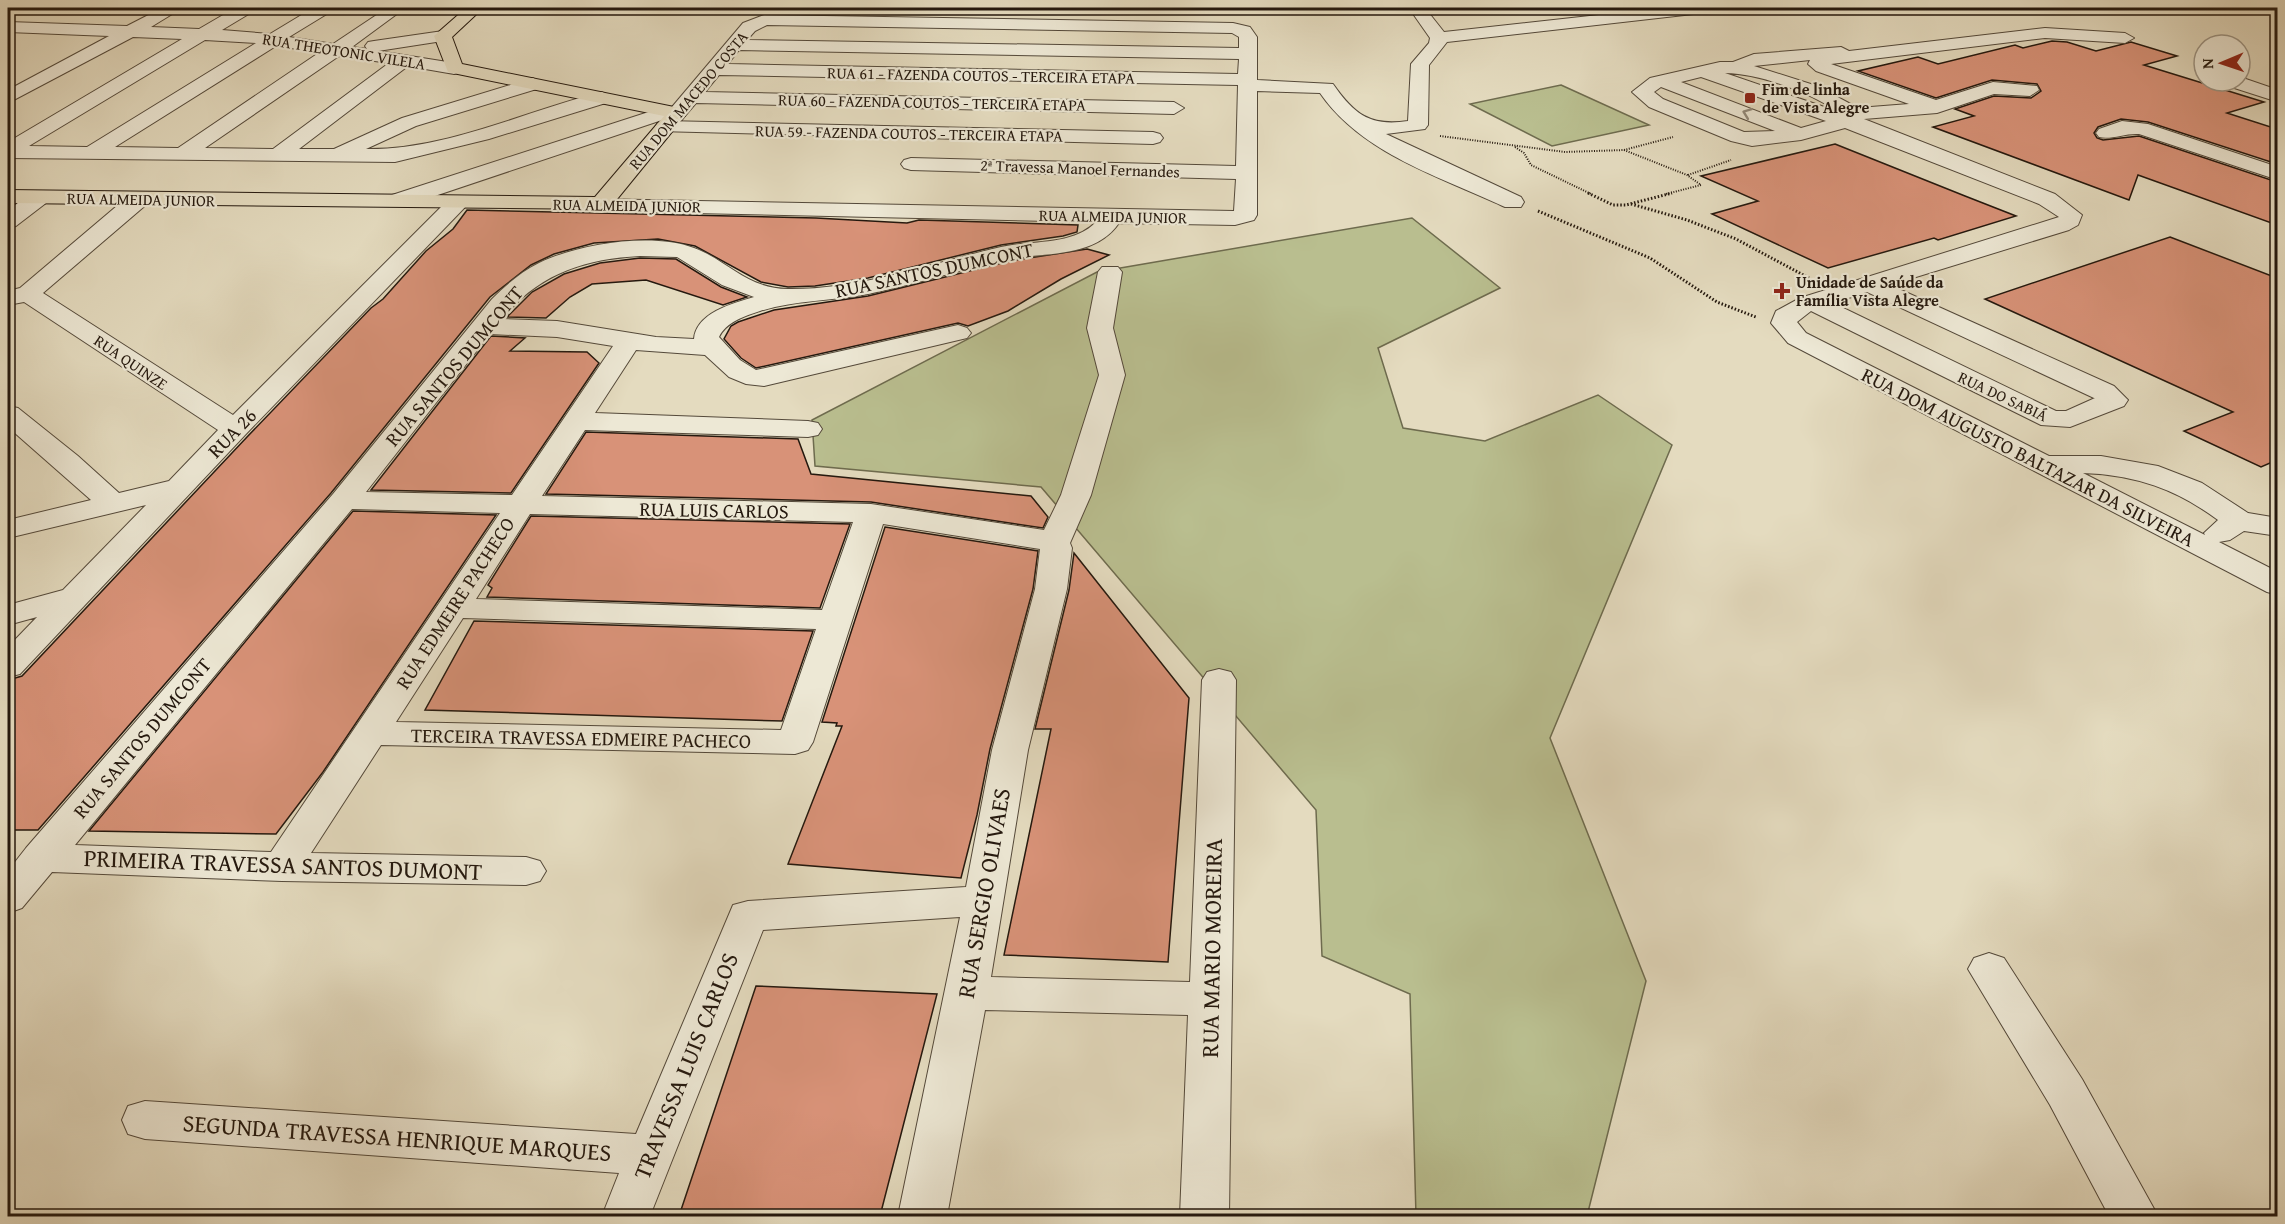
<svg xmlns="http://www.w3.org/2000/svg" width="2285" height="1224" font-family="'Gentium Book Plus',serif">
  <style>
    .green { fill: #b9be8f; stroke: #6e6b4e; stroke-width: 1.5 }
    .building { fill: #d89278; stroke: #24180e; stroke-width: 1.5 }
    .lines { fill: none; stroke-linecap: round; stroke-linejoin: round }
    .minor-casing { stroke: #54493a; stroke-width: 2 }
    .major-casing { stroke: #24180e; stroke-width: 2 }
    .path-far1 { stroke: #24180e; stroke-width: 2; stroke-dasharray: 1 1.5; stroke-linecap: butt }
    .path { stroke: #24180e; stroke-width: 3; stroke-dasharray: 1.5 2; stroke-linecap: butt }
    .minor { fill: #ede8d5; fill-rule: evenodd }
    .major { fill: #e4dbbf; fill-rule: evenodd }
    .oneway { stroke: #938a7b }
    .poi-dot { fill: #8f2418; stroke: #ede8d5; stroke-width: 2 }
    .labels { text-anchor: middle; stroke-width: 4.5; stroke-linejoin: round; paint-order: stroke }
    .far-street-label { font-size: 16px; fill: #24180e; stroke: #ede8d5 }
    .far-poi-label { font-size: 16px; font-weight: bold; fill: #24180e; stroke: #ede8d5; text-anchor: start }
    .street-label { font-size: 20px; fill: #24180e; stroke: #ede8d5 }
    .near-street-label { font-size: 24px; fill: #24180e; stroke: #ede8d5 }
  </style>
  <rect width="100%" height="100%" fill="#e4dbbf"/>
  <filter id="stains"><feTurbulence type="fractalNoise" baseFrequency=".00333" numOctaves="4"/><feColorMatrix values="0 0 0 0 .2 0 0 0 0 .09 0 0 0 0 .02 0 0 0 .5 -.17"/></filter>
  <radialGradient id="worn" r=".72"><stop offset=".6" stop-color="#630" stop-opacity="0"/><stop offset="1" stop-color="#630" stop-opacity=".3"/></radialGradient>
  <path class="green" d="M1561,85L1649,125L1552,146L1470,104Z
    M1412,218L1500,288L1378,348L1403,428L1485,441L1598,395L1672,445L1550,738L1646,981L1587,1216H1416L1410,994L1322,956L1316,810L1041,487L815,466L812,420L1097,272Z"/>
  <path class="building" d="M2052,41L2067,42L2096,51L2131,42L2177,56L2144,65L2264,102L2227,113L2277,129V164L2148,122L2121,119L2098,127L2094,133L2097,138L2103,140L2139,136L2277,182V225L2138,175L2129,200L1933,127L1974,116L1955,109L1994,96L2031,98L2041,91L2037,84L1992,80L1936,98L1858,71L1918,57L1938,64L2015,45L2023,48Z
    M1835,144L1965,196L2016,216L1938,240L1934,238L1828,268L1712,214L1758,201L1701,176Z
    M467,210L816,218L907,223L919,220L1078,225L1077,232L1063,236L1001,245L868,278L815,286L788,287L761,282L695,246L658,239L594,243L554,254L531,265L490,297L331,493L38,830H8V680L22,676L247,437L371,308L383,299L426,251L453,229Z
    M2170,237L2277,278V460L2261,467L2184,431L2233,412L1985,299Z
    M1087,249L1109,255L1061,279L1008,311L968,326L958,323L756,368L741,358L724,339L731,326L738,322L774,310L868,296L1010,261Z
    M640,258L676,259L721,287L747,297L723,305L646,280L592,284L570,297L546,318L507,317L532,292L564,274L600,263Z
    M491,336L525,338L510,351L587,352L599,363L511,493L371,490Z
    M586,432L798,439L811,474L1031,496L1048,517L1043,528L871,502L546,494Z
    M353,511L496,515L323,772L276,834L89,831Z
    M531,516L850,524L820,608L487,597L492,588L488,585Z
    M885,527L1038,551L1033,589L990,749L977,815L961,878L788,864L842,726H836L837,723L822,722Z
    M1074,553L1189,698L1168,962L1004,955L1051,729H1035L1069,590Z
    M474,621L813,631L782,721L425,710Z
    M756,986L937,994L880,1216H679Z"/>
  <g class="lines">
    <g class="minor-casing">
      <path id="minor" d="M162,8H182L151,27L199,29L235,8H254L252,12L222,30L270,34L313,8H332L330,12L289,37L333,44L387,8H405L352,47L367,49L365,46L368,42L374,41L443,31L449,32L452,36L449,40L378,51L460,64L463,68L460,72L454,74L408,66L299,149H334L402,118L533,78L542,84L540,88L416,126L366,149C447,150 525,111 602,92L612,98L609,102L489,139L395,162L8,158V142L182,39L133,37L8,103V90L109,36L8,32V22L127,26ZM205,40L256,43L87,147L29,146ZM276,46L320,52L178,148L115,147ZM339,56L389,63L273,149L205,148Z
        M1409,8H1425L1444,32L1662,8H1710L1702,13L1447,42L1429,65L1428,125L1425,129L1386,134L1521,197L1524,202L1521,207H1505C1441,177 1362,154 1320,93L1257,91V215L1254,220L1235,225L1119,223C1095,258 1047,252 1010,259C962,269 916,284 868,294C832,301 795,300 760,311C745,316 726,322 719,337L740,360L756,370L958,325L967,328L971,333L967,338L764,386L746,384L729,377L705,355L636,350L595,413L808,421L818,423L822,429L818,435L808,437L585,430L542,496L871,504L1044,530L1061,495L1099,375L1087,328L1098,272L1102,267H1118L1122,272L1113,328L1125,375L1091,495L1070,543L1072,548L1067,589L1028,750L991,977L1190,982L1202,680L1207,672L1219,669L1231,672L1236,680L1229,1216H1180L1188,1015L985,1010L947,1216H898L960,917L763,930L650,1216H602L619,1173L145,1139L128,1134L122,1120L128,1106L145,1101L636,1134L733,905L748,901L966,887L992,750L1035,589L1040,549L883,524L813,742L808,750L795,754L381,745L311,853L526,857L540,861L546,871L540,881L526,885L282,881L52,872L22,908L8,913V871L26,848L333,494L492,299C506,285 521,272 539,263C578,244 652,232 694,248C729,261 745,288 788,289C860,290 932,263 1001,247C1031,240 1073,246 1096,222L601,211L593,209L590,204L593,199L1234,211L1236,179L911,170L904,168L901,164L904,160L911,158L1236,166L1238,85L719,75L705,92L1174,102L1184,108L1174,114L696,103L684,117H671L408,205H392L389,200L392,195L661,108L672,107L743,23L764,15L1233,23L1250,27L1257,37V80L1333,84C1354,114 1370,127 1408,121L1411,64L1429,43L1430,38ZM767,25L1232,33L1239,37V48L747,40L755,31ZM739,50L1239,59L1238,74L728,64ZM640,256L677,257L722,285L754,297C733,303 696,313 694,339L656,337L557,321L502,319C538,274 584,259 640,256ZM490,334L557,337L613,346L512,495L366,492ZM352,509L500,513L271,852L75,845ZM530,514L853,522L822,610L476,599ZM463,618L816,629L781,730L396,722Z
        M2045,28L2125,33L2134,38L2125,43L2045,38L1831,64L1936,100L1993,82L2037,86L2039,90L2030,96L1994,94L1937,113L1864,119L2055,194L2082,215L2078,225L2069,230L1890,285L2114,386L2128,400L2124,406L2070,427L2041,425L1811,311L1797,322L1806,333L2049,456H2101L2158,466L2202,483L2248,513L2278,518V536L2244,531L2230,540L2219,542L2278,572V595L2267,592L1788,343L1771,323L1776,311L1800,298L2059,217L2039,204L1845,128L1801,140L1752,146L1731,141L1649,107L1632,92L1650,78L1720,62H1733L1754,54L1841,47L1849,51ZM1810,60L1808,64L1816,71L1909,104L1858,108L1817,86L1754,66ZM1725,73C1762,74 1808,92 1839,112ZM1701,77L1826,121L1801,128L1681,82ZM1661,87L1775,131L1744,132L1663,99L1654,92ZM1867,292L2094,398H2095L2066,411H2056L1833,303ZM2083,473C2136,475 2176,489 2218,520L2204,533L2205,535Z
        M2240,77L2278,90V102L2225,85L2223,81H2240Z
        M665,121L1153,132L1160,134L1163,138L1160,142L1153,144L658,131L655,127L658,123Z
        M2122,121L2148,124L2278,167V180L2139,134C2125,133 2111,140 2099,137L2096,133L2099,129Z
        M38,191L46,193L49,198L46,203L16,226L8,228V211L30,193Z
        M139,192L147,194L150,199L147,204L43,293L233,415L451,197H467L470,202L245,435L20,674L8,677V647L37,617L8,625V605L63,590L146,505L8,538V520L91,500L8,427V406L18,408L78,456L119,493L169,481L218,430L24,302L8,305V291L20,288L131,194Z
        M1989,953L2004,958L2082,1079L2158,1216H2109L2050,1105L1968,969L1974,958Z"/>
    </g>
    <g class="major-casing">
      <path id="major" d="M466,8H483L452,37L462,64L684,109L687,113L684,117L609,209L8,203V190L595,197L664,116L448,72L434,36Z"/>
    </g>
    <path class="path-far1" d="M1440,136L1565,152L1624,150L1673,137
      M1515,147L1524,153L1531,165L1591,194
      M1624,150L1687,175L1701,185L1666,194
      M1688,175L1731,160"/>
    <path class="path" d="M1588,193L1613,205H1626L1672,193
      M1631,204L1687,220L1736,239L1809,278
      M1538,211L1650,258L1717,302L1756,317"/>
    <use href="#minor" class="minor"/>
    <use href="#major" class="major"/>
  </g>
  <defs><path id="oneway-chevron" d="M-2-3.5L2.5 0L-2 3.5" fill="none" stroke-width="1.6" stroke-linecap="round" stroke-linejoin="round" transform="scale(1.5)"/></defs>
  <use class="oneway" href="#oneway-chevron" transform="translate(1747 113) rotate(-159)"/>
  <g class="poi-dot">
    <rect x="1744" y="92" width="12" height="12" rx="3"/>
    <path d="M1779 282h6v6h6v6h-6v6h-6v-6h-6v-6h6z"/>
  </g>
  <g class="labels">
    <g class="far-street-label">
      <text transform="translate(344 51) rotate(9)" y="6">RUA THEOTONIC VILELA</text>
      <text transform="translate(981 75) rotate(1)" y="6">RUA 61 - FAZENDA COUTOS - TERCEIRA ETAPA</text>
      <text transform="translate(688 100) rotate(-50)" y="6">RUA DOM MACEDO COSTA</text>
      <text transform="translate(932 102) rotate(1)" y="6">RUA 60 - FAZENDA COUTOS - TERCEIRA ETAPA</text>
      <text transform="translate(909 133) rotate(1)" y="6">RUA 59 - FAZENDA COUTOS - TERCEIRA ETAPA</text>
      <text transform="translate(1080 168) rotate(2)" y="6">2ª Travessa Manoel Fernandes</text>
      <text transform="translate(141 199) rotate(1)" y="6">RUA ALMEIDA JUNIOR</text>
      <text transform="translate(627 205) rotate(1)" y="6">RUA ALMEIDA JUNIOR</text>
      <text transform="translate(1113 216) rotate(1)" y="6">RUA ALMEIDA JUNIOR</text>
      <text transform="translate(131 362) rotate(34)" y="6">RUA QUINZE</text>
      <text transform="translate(2003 396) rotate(25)" y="6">RUA DO SABIÁ</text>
    </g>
    <g class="far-poi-label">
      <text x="1762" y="95">Fim de linha<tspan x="1762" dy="18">de Vista Alegre</tspan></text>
      <text x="1796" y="288">Unidade de Saúde da<tspan x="1796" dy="18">Família Vista Alegre</tspan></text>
    </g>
    <g class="street-label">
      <text transform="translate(934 270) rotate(-12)" y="7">RUA SANTOS DUMCONT</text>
      <text transform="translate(454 366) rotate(-50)" y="7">RUA SANTOS DUMCONT</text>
      <text transform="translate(232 433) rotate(-46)" y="7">RUA 26</text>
      <text transform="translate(2028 457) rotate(27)" y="7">RUA DOM AUGUSTO BALTAZAR DA SILVEIRA</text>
      <text transform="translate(714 510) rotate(1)" y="7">RUA LUIS CARLOS</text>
      <text transform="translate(455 603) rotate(-57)" y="7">RUA EDMEIRE PACHECO</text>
      <text transform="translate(142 738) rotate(-50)" y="7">RUA SANTOS DUMCONT</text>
      <text transform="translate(581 738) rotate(1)" y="7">TERCEIRA TRAVESSA EDMEIRE PACHECO</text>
    </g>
    <g class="near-street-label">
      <text transform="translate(283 865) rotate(2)" y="8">PRIMEIRA TRAVESSA SANTOS DUMONT</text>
      <text transform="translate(984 893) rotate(-80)" y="8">RUA SERGIO OLIVAES</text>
      <text transform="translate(1212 948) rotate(-89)" y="8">RUA MARIO MOREIRA</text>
      <text transform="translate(686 1066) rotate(-68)" y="8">TRAVESSA LUIS CARLOS</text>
      <text transform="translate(397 1138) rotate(4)" y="8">SEGUNDA TRAVESSA HENRIQUE MARQUES</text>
    </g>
  </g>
  <rect width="2285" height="1224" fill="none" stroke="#e4dbbf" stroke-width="30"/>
  <rect x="9" y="9" width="2267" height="1206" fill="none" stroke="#24180e" stroke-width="3"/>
  <rect x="15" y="15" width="2255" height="1194" fill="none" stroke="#24180e" stroke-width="1.5"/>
  <g transform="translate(2222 63) rotate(268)"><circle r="28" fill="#ede8d5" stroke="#9d9585" stroke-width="1.5"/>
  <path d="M0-4.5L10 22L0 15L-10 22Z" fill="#8f2418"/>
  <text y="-9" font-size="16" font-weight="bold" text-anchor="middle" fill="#24180e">N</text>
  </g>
  <rect width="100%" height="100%" filter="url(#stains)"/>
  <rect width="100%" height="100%" fill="url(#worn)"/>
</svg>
